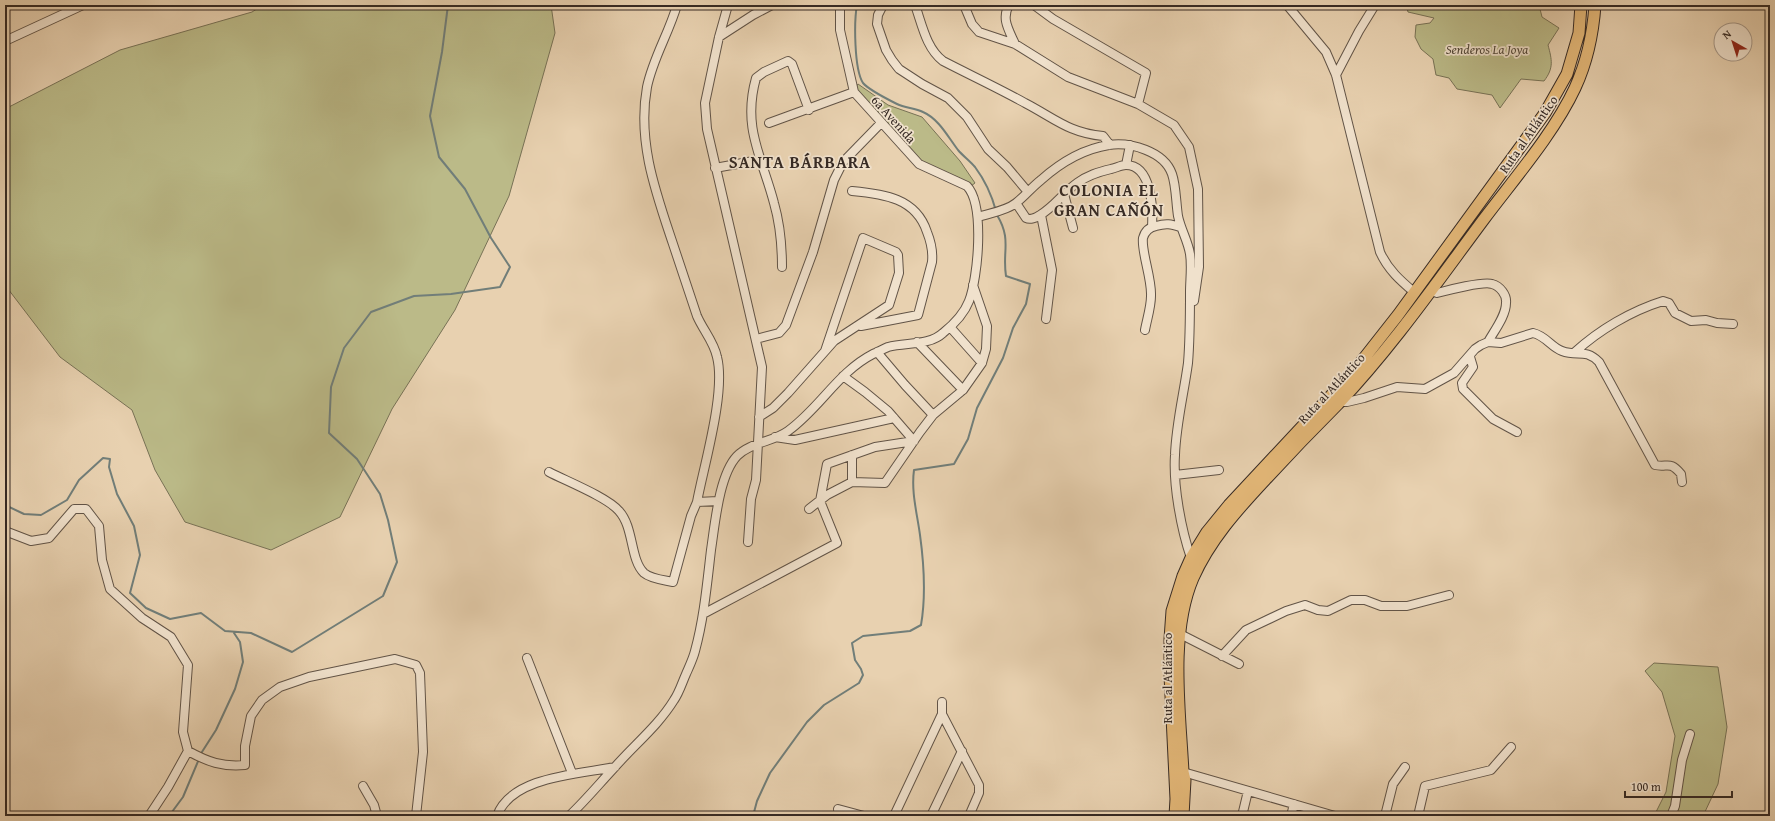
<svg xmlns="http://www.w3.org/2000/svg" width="1775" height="821" font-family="'Gentium Book Plus',serif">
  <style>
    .green { fill: #bbba88; stroke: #787256 }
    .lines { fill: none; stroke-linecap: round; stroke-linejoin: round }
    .stream { stroke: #717e79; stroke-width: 2 }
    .minor-casing { stroke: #625447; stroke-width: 10 }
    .highway-casing { stroke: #362a24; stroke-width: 13 }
    .minor { stroke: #f0e1cc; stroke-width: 8 }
    .highway { stroke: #e4b878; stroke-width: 11 }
    .labels { text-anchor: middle; stroke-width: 3.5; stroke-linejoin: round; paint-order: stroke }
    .park-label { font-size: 13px; font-style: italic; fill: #514738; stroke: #f0e1cc }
    .street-label { font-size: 13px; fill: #362a24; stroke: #f0e1cc }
    .district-label { font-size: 17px; font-weight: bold; letter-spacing: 1px; fill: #362a24; stroke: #f0e1cc }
  </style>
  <rect width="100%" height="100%" fill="#e8d1b0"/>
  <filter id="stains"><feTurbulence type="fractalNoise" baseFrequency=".005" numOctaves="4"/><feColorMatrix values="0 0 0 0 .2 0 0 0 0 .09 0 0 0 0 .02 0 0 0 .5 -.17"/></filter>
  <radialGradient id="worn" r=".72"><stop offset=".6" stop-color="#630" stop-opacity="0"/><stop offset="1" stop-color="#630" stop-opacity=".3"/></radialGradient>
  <path class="green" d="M263,5H551L555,33L509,196L455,310L392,409L340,517L271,550L185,522L155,470L132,410L60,357L5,285V109L120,50L252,12Z
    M1406,5H1549L1540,9L1542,17L1559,28L1548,45C1552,60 1554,68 1544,81L1521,79L1500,108L1492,95L1457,89L1449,78L1436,75L1433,59L1421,49L1415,37L1416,25L1430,23L1434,18L1408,12Z
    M858,84L888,105L922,117L960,161L975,183L971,186L919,163L855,88Z
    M1654,663L1718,667L1727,727L1718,784L1703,816H1654L1666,792L1675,736L1662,692L1645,671Z"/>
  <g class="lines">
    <path class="stream" d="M857,5C854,21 854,69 863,83C869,90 889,100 897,104C905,108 915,108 923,112C939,119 948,137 958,150C963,156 970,161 975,167C984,179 992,196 996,211
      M5,505L24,514L41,515L67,500L79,480L103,458L110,459L109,467L117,494L134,526L140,555L130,593L146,608L170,619L201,613L225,631L251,633L292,652L383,596L397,562L388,520L380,494L357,459L329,433L331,387L344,348L371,312L414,296L451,294L500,287L510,267L491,238L465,189L439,157L430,116L442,52L448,5
      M200,755L216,730L235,689L243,662L240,642L234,633
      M169,816L183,797L199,759
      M753,816L757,801L770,773L807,722L824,705L859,683L863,675L861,669L855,660L852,643L863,636L910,631L921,625C926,596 924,564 920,535C917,513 911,492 914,470L954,464L968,439L977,408L1003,358L1013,328L1026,304L1030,284L1006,276C1002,251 1012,240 997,215"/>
    <g class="minor-casing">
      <path id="minor" d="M728,5L719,37L705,103L707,129L762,367L756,480L751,499L748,542
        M883,5L878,15L877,24L886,50L892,60L899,69L922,84L948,98L967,117L988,149L1007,167L1028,192
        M915,5C922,24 926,48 943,61C970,75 998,88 1025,103C1054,118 1069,133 1103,136L1110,145
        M964,5L972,24L979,32L1015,44L1068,77L1138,104L1174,125L1189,147L1198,189L1199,267L1194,301
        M1009,5C1001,19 1009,30 1015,44
        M1034,5L1053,19L1146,73L1138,104
        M1287,5L1326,52L1336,75L1380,252C1388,270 1401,281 1415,293
        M719,37L753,15L772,5
        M5,41L83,5
        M1336,75L1359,31L1375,5
        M769,123L854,92
        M1126,165L1130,145
        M715,168L759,160
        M852,191C884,194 916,198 927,232C931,242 933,252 932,262L918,315L861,326
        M1064,194L1073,228
        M1016,203L1026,218C1030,220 1036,218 1040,215C1054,207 1064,192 1077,183C1088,175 1098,172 1111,169C1116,168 1121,165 1126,165C1152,165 1153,209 1152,227
        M1041,215L1052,270L1046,319
        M978,217C990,213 1006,211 1016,203C1025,196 1032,187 1041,180C1060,163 1083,149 1109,145C1130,142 1164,151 1172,174C1176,185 1176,203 1178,216C1181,230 1188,241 1190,254C1192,266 1190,280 1190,292C1190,315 1190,339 1188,363C1184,393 1176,424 1175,455C1173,485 1181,529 1191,558
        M782,267C782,245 780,224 774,203C762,157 742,128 756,78L764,72L788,61L792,64L809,110
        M1431,291L1437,293C1448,290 1484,281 1492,284C1500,286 1507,295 1506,303C1506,316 1494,331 1488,342
        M950,327L982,363
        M1145,330C1147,319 1151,307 1151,296C1152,279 1141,251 1143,238C1145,231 1150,227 1156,226C1166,223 1171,224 1180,227
        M756,339L779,333L786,325L813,252L834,180L843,162L881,123
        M917,342L963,390
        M877,352L905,385L933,415
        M1575,352C1599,330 1631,311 1663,301L1669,303L1675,313L1691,321L1706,320L1717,323L1733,324
        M1470,357L1473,367L1462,383L1463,389L1493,419L1517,432
        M1339,402H1347L1364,398L1397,387L1425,389L1454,373L1475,349L1481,345L1488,342L1501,343L1533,333C1546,336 1551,347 1562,351C1578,357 1585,348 1599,362L1655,465C1668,468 1669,460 1681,474L1682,482
        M759,417L773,408L788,393L834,341L889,305L899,273L898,255L896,252L863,238L825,351
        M775,437L795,440L894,418
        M852,455V482
        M549,472C566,481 607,497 619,511C634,527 630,560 644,573C651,579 664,580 673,582L691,516L697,502C704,465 726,392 717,357C714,342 703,330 697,316C689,292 681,268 673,244C656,193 637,142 647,87C653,58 669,33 677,5
        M1175,475L1219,470
        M697,502L718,501
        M809,509L827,495L852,482L885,483L920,432L933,415L963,390L982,363L986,349L987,326L973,285
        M5,531L31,541L49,538L74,509H86L99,526L102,560L110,589L142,618L171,637L188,665L183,732L188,751C208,762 222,767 245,765V746L251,716L262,700L280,687L309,677L395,659L416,665L420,673L423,752L416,816
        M703,614L837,543L820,501L827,464L875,447L914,441L888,411L865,392L843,376
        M1180,634L1239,664
        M1222,656L1246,630L1286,611L1305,605L1318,610L1328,611L1351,600H1365L1381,606H1407L1449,595
        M527,658L572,773
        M942,714L979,785V793L969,816
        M1183,772L1335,816
        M363,786L374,805L377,816
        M838,809L864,816
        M149,816L168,787L188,751
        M497,816C511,776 581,774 615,767
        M569,816C585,801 599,784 614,768C634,745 658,726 674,700C679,693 682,683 686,674C689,667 693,659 695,651C704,618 707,584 711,550C715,524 719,475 737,456C751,442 773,442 788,431C820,408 838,372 873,354C878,352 883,349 888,347C906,342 929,346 943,333C953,325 964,314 969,301C978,278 985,205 967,186L919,164L854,92L840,30V5
        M894,816L942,714V702
        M931,816L962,751
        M1242,816L1248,791
        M1291,816L1294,804
        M1385,816L1393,784L1405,767
        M1418,816L1425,786L1491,770L1511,747
        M1671,816L1675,806L1682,760L1690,734"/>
    </g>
    <g class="highway-casing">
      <path id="highway" d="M1175,816L1176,799L1170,675V639L1172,611L1183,576L1191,558L1207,532L1229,505L1354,371L1398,315L1545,113L1567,74L1579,33L1581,5
        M1183,816L1185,780L1183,772C1180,712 1169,634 1193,578C1210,540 1237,510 1265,480C1289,454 1313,429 1338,404C1392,347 1437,282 1484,219C1514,179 1554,133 1575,88C1587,62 1593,34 1595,5"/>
    </g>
    <use href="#minor" class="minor"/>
    <use href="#highway" class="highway"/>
  </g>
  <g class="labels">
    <g class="park-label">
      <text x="1487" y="54">Senderos La Joya</text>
    </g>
    <g class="street-label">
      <text transform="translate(894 119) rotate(48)" y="5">6a Avenida</text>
      <text transform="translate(1528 134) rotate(-55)" y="5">Ruta al Atlántico</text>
      <text transform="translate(1331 388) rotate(-47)" y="5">Ruta al Atlántico</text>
      <text transform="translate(1167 678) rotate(-90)" y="5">Ruta al Atlántico</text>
    </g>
    <g class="district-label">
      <text x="800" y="168">SANTA BÁRBARA</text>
      <text x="1109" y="196">COLONIA EL<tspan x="1109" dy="20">GRAN CAÑÓN</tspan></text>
    </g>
  </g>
  <rect width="1775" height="821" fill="none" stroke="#e8d1b0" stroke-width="20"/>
  <rect x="6" y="6" width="1763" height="809" fill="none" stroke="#362a24" stroke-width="2"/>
  <rect x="10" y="10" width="1755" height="801" fill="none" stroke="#362a24"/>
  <g transform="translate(1733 42) rotate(321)"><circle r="19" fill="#f0e1cc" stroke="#a69889"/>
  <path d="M0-3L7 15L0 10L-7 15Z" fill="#8f2418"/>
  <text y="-6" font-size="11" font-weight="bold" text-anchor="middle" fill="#362a24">N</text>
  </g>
  <path d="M1625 791v6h107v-6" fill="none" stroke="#362a24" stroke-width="2"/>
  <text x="1631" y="791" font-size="12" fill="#362a24" stroke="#f0e1cc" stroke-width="3" paint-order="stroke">100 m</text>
  <rect width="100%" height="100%" filter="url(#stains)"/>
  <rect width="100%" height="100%" fill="url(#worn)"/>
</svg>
